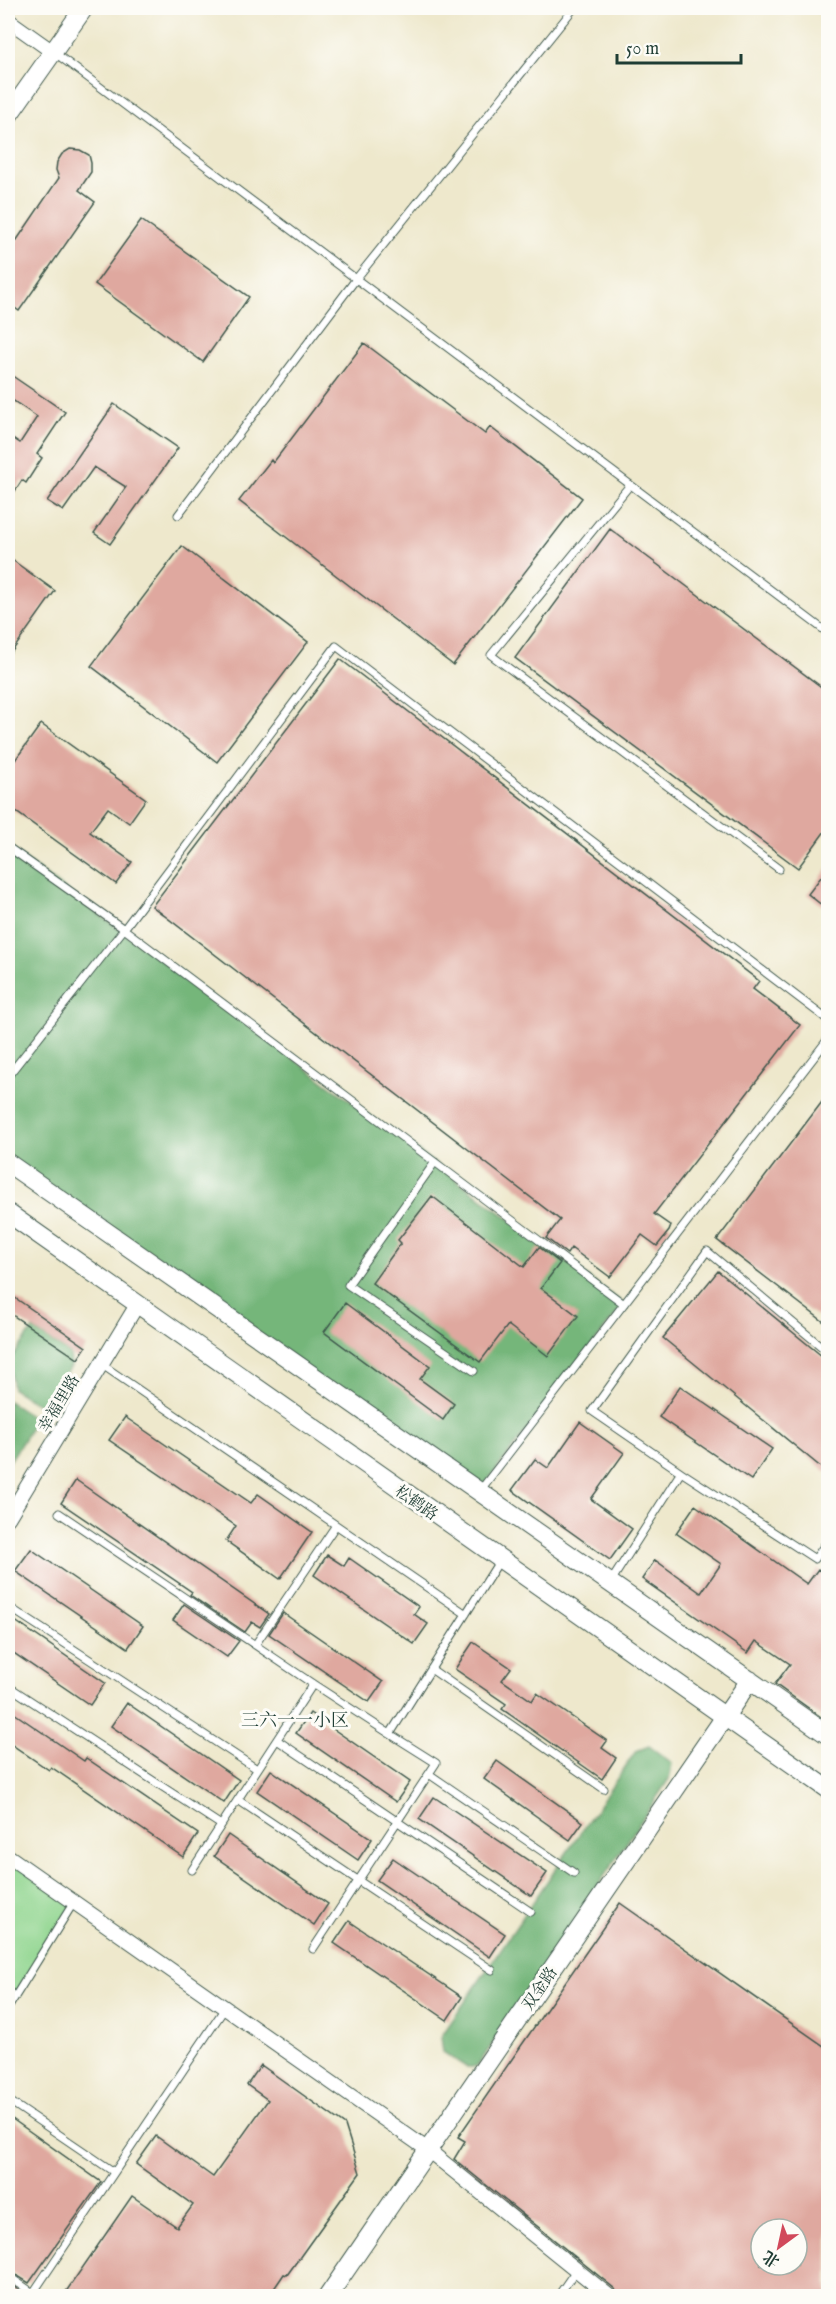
<svg xmlns="http://www.w3.org/2000/svg" width="836" height="2304" font-family="'IM FELL English','Noto Serif SC',serif">
  <style>
    .green { fill: #90d58f; stroke: #588962; stroke-width: 1.5 }
    .forest { fill: #74b67a; stroke: #4a7a57; stroke-width: 1.5 }
    .building { fill: #dfa89f; fill-rule: evenodd }
    .lines { fill: none; stroke-linecap: round; stroke-linejoin: round }
    .lane-casing { stroke: #3e574b; stroke-width: 9 }
    .street-casing { stroke: #3e574b; stroke-width: 16 }
    .secondary-casing { stroke: #3e574b; stroke-width: 20 }
    .lane { stroke: #fff; stroke-width: 7 }
    .street { stroke: #fff; stroke-width: 14 }
    .secondary { stroke: #fff; stroke-width: 18 }
    .labels { text-anchor: middle; stroke-width: 6; stroke-linejoin: round; paint-order: stroke }
    .street-label { font-size: 16px; fill: #1f3d34; stroke: #fdfcf7 }
    .neighbourhood-label { font-size: 18px; fill: #1f3d34; stroke: #fdfcf7 }
  </style>
  <rect width="100%" height="100%" fill="#fdfcf7"/>
  <filter id="ink" filterUnits="userSpaceOnUse"><feTurbulence type="fractalNoise" baseFrequency=".0167" numOctaves="2"/><feDisplacementMap in="SourceGraphic" scale="12" xChannelSelector="R" yChannelSelector="G"/><feConvolveMatrix kernelMatrix="1 2 1 2 8 2 1 2 1" color-interpolation-filters="sRGB"/></filter>
  <filter id="wash" filterUnits="userSpaceOnUse"><feTurbulence type="fractalNoise" baseFrequency=".008" numOctaves="4" result="noise"/><feDisplacementMap in="SourceGraphic" scale="24" xChannelSelector="R" yChannelSelector="G"/><feGaussianBlur stdDeviation="1.35" result="paint"/><feColorMatrix in="noise" values="0 0 0 0 0 0 0 0 0 0 0 0 0 0 0 0 0 1.4 0 .05"/><feComposite in="paint" operator="in"/></filter>
  <g filter="url(#wash)">
    <rect width="100%" height="100%" fill="#eee8cc"/>
    <path class="green" d="M8,1856L74,1902L8,2008Z"/>
    <path class="forest" d="M8,847L624,1304L479,1492L8,1163Z
      M33,1329L70,1354L71,1366L44,1408L13,1389L9,1362Z
      M8,1401L36,1420L8,1464Z
      M649,1746L672,1763L669,1779L477,2067H466L443,2052L441,2037L636,1751Z"/>
    <g id="blocks">
      <path class="building" d="M70,149L80,150L89,155L91,163V172L79,190L95,202L19,311L8,303V253L59,178L56,170L57,162L62,154Z
        M141,220L249,297L203,362L95,284Z
        M364,343L485,434L490,427L582,498L453,665L239,501L271,460L273,463Z
        M8,373L65,412L37,454L42,458L26,483L22,480L8,502V435L20,443L37,417L8,397Z
        M114,404L178,448L110,544L94,533L126,487L94,467L63,511L47,501Z
        M610,529L828,692V827L798,868L515,658Z
        M182,546L308,642L217,762L91,666Z
        M8,557L55,591L8,657Z
        M340,659L759,981L753,989L800,1025L654,1214L671,1226L669,1231L657,1246L642,1235L610,1277L571,1248L567,1254L546,1238L560,1220L152,906Z
        M41,724L146,799L129,823L108,808L90,832L132,862L116,884L8,806V770Z
        M828,868V910L808,894Z
        M828,1094V1325L717,1240Z
        M432,1196L524,1267L539,1247L560,1263L541,1288L578,1316L548,1356L508,1325L480,1362L372,1283L401,1243L398,1240Z
        M718,1271L828,1361V1473L663,1338Z
        M8,1293L86,1347L78,1359L8,1312Z
        M345,1303L430,1366L420,1379L454,1404L443,1420L324,1332Z
        M680,1386L772,1449L751,1480L659,1417Z
        M125,1417L251,1503L258,1494L312,1532L280,1579L226,1541L236,1526L109,1440Z
        M580,1422L624,1453L591,1499L632,1529L610,1560L512,1490L535,1459L548,1468Z
        M76,1480L269,1614L260,1627L252,1622L245,1632L190,1595L192,1592L61,1503Z
        M695,1505L807,1584L818,1569L828,1577V1722L775,1684L790,1664L756,1641L748,1653L642,1579L655,1560L701,1593L721,1564L676,1533Z
        M31,1549L143,1626L128,1648L15,1571Z
        M327,1555L344,1566L349,1558L419,1607L414,1614L428,1624L414,1644L314,1575Z
        M184,1604L239,1641L227,1657L173,1620Z
        M283,1613L383,1682L369,1702L269,1634Z
        M8,1616L105,1683L90,1705L8,1649Z
        M473,1642L511,1668L502,1680L532,1701L537,1693L607,1741L602,1748L616,1758L602,1779L502,1709L506,1704L455,1669Z
        M127,1703L239,1780L224,1803L111,1726Z
        M8,1709L84,1761L86,1758L198,1834L183,1857L51,1767L49,1770L8,1742Z
        M310,1713L410,1782L396,1802L296,1733Z
        M497,1761L583,1822L570,1840L484,1779Z
        M271,1770L372,1839L358,1860L257,1791Z
        M434,1797L547,1873L531,1896L419,1819Z
        M228,1835L328,1904L314,1925L214,1856Z
        M393,1858L505,1934L490,1957L377,1880Z
        M620,1903L828,2049V2296H618L615,2289L454,2159L465,2141L458,2137ZM761,2229H797V2265H761Z
        M349,1921L462,1997L447,2020L334,1943Z
        M261,2065L345,2125L360,2173L287,2275L284,2274L269,2296H63L132,2196L177,2227L193,2205L136,2164L156,2136L213,2177L268,2100L247,2085Z
        M8,2116L101,2182L29,2283L8,2270Z
        M8,2282L22,2293L19,2296H8Z"/>
    </g>
  </g>
  <g filter="url(#ink)">
    <use href="#blocks" fill-opacity="0" stroke="#3e574b" stroke-width="1.5"/>
    <g class="lines">
      <g class="lane-casing">
        <path id="lane" d="M55,53L828,633
          M630,485L491,655L779,869
          M178,515L356,279L574,8
          M8,847L124,929L624,1304
          M8,1076L124,929L336,646L828,1020
          M435,1162L348,1285L474,1371
          M101,1364L336,1525
          M681,1472L815,1559L828,1540
          M479,1492L828,1039
          M59,1513L313,1684
          M610,1583L681,1472L592,1411L707,1251L828,1352
          M12,1609L257,1769
          M255,1645L336,1525L466,1614
          M431,1669L604,1789
          M8,1686L221,1825
          M277,1740L531,1912
          M429,1774L574,1873
          M238,1800L492,1970
          M192,1870L313,1684L390,1734L500,1560
          M313,1949L436,1763L390,1734
          M8,2008L74,1902
          M8,2100L114,2172
          M8,2276L33,2293L225,2008
          M558,2296L576,2270"/>
      </g>
      <g class="street-casing">
        <path id="street" d="M8,20L53,52
          M8,1518L137,1305
          M8,1856L428,2150L609,2296"/>
      </g>
      <g class="secondary-casing">
        <path id="secondary" d="M8,116L84,8
          M8,1163L828,1735
          M8,1213L828,1789
          M328,2296L750,1680"/>
      </g>
      <use href="#lane" class="lane"/>
      <use href="#street" class="street"/>
      <use href="#secondary" class="secondary"/>
    </g>
  </g>
  <g class="labels">
    <g class="street-label">
      <text transform="translate(58 1403) rotate(-59)" y="6">幸福里路</text>
      <text transform="translate(417 1502) rotate(35)" y="6">松鹤路</text>
      <text transform="translate(539 1988) rotate(-56)" y="6">双金路</text>
    </g>
    <g class="neighbourhood-label">
      <text x="295" y="1726">三六一一小区</text>
    </g>
  </g>
  <rect width="836" height="2304" fill="none" stroke="#fdfcf7" stroke-width="30"/>
  <g transform="translate(779 2247) rotate(213)"><circle r="28" fill="#fdfcf7" stroke="#a4b0a9" stroke-width="1.5"/>
  <path d="M0-4.5L10 22L0 15L-10 22Z" fill="#d1495b"/>
  <text y="-9" font-size="16" font-weight="bold" text-anchor="middle" fill="#1f3d34">北</text>
  </g>
  <path d="M617 54v9h124v-9" fill="none" stroke="#1f3d34" stroke-width="3"/>
  <text x="626" y="54" font-size="18" fill="#1f3d34" stroke="#fdfcf7" stroke-width="4.5" paint-order="stroke">50 m</text>
</svg>
